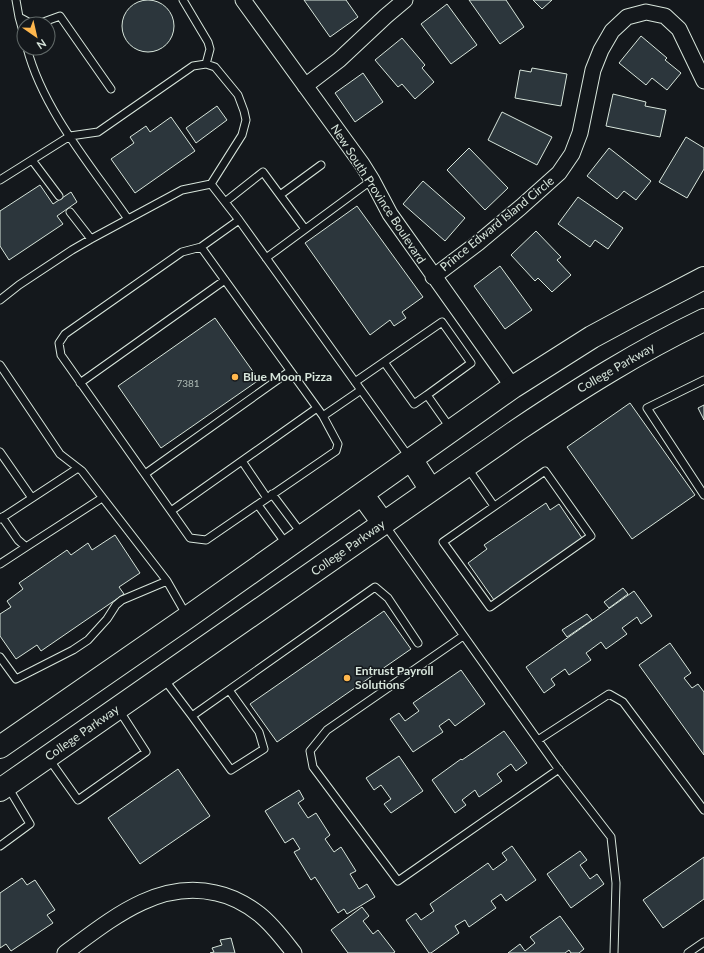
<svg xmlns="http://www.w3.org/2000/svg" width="704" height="953" font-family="Lato,sans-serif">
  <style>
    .building { fill: #2c363c; stroke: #d8e6dc }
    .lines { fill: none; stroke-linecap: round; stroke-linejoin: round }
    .lane-casing { stroke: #d8e6dc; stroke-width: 9 }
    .street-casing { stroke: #d8e6dc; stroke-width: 17 }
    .primary-casing { stroke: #d8e6dc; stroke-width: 24 }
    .lane { stroke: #14181c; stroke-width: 7 }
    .street { stroke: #14181c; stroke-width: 15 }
    .primary { stroke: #14181c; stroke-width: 22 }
    .poi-dot { fill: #ffb74d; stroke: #14181c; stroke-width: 1.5 }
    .labels { text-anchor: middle; stroke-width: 3; stroke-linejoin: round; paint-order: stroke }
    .number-label { font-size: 10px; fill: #adbab4 }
    .street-label { font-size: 12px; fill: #d8e6dc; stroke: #14181c }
    .poi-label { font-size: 12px; font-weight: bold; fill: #d8e6dc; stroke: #14181c; text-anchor: start }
  </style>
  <rect width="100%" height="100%" fill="#14181c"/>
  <path class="building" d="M122 26a26 26 0 1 1 52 0a26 26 0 1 1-52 0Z
    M304,0H346L358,17L330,37Z
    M469,0H506L524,27L500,44Z
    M533,0H552L542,9Z
    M447,4L477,45L451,64L421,24Z
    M641,36L667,58L665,60L681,73L667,90L652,78L646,85L619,63Z
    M402,38L425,65L422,68L434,82L415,99L402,84L398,87L375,60Z
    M532,68L567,74L561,106L515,98L520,70L531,72Z
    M363,73L383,102L355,122L335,93Z
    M613,94L646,102L645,106L666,110L660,137L606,126Z
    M217,106L227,120L196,143L186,128Z
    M502,112L552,137L537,165L488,140Z
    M171,117L195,151L135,193L111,159L134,143L130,137L146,126L150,132Z
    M686,137L704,148V169L687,198L659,182Z
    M469,148L508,188L485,210L447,170Z
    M609,148L651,181L636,200L624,191L617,199L587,176Z
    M423,181L465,218L445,241L403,204Z
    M40,185L53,204L71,192L77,202L57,216L63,224L9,260L0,246V211Z
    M578,197L623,228L608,249L595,240L590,247L558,224Z
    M357,206L423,297L402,312L406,318L394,326L390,320L370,335L305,243Z
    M536,231L561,257L557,260L571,275L552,292L538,278L535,281L511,255Z
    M500,266L532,310L505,329L474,286Z
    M215,318L259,380L161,448L118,386Z
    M630,403L695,495L632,539L567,447Z
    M704,405V420L698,408Z
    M546,503L550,510L559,504L582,538L494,600L468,563L487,549L484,545Z
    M115,535L140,573L119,587L124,594L41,651L37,645L16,659L0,636V614L11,607L7,601L23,589L19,583L67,550L71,555L88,543L92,550Z
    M623,588L628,594L609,608L604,602Z
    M634,591L652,616L641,624L637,617L622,628L627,634L606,649L601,642L586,653L591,660L569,675L565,669L551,679L555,685L544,693L526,667Z
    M384,611L411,649L277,742L250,704Z
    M587,614L592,620L567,637L562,630Z
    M670,643L691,673L684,678L692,688L698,684L704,692V755L639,665Z
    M461,670L485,704L455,726L449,719L439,726L443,732L413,752L390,719L399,713L405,721L419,711L413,703Z
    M504,731L527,763L516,771L511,764L497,774L502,781L479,797L475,790L462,800L466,805L455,813L432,780L461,759L462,760Z
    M399,756L423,791L391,813L384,804L391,799L381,785L374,790L366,778Z
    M178,769L210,816L140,864L108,818Z
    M299,790L304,799L298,803L308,818L316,813L330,835L325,839L334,852L341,847L356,871L350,874L359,889L367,884L375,897L347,914L344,909L338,913L315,877L311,880L294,852L300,849L293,838L285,843L265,811Z
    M512,846L536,880L506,901L501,894L491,901L496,908L469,927L465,920L455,926L459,933L431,953H429L406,920L416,913L421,920L434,911L430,904L488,863L493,870L507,860L502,853Z
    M580,851L587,860L580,865L590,879L597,874L604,884L571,908L547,874Z
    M704,857V899L663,928L643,900Z
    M22,878L27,885L35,880L55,910L47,915L53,923L11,951L6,944L0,948V893Z
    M362,907L369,916L363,921L373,934L378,930L395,952L393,953H348L331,930Z
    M560,916L584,949L579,953H571L569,950L565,953H508L520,944L525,951L535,943L530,937Z
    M231,938L235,953H210L214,952L212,948L222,945L220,940Z"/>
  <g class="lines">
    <g class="lane-casing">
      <path id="lane" d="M16,0L19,17L32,24
        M183,0L208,42L210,49L206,64
        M19,17L24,35
        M38,24L60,16L111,89
        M27,48C43,110 92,167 128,219
        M32,160L59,196
        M0,180L70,136L98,132L193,66L206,64L215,67L238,95L244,111L246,120L242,135L211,184
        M280,195L321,165
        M225,202L263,172L305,229
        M70,212L91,239
        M239,220L201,247L182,252L65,334L59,343L61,355L190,538L206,540L336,451L338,444L323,416L361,390
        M201,247L323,416
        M266,258L372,180
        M0,300L19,285L72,250L91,239L182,190L211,184L239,220L409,457
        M384,362L414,404L427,395
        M0,365L60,454L82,471L167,581L187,616
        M704,380L647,408L704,495
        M355,382L442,322L471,363L427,395L451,429
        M80,383L225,280
        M0,452L32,498
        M242,461L267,498
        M467,467L494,506
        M545,471L591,536L490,607L443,542Z
        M145,474L290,371
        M272,494L302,534
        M258,505L287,545
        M171,511L317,408
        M2,517L18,540L26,547L102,498
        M0,519L78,468
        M385,525L557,767L611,837L616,883L614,953
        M0,564L26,547
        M463,636L327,730L310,751L313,767L398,881L559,769
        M0,657L16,679L73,650L88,640L107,619L116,605L122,600L167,581
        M164,679L192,716L375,587L388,598L418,643
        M192,716L231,770L264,749L259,732L229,690
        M538,740L609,694L623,702L704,810
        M49,759L78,800L146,752L119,710
        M0,846L30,824L8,787
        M688,953L704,942"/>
    </g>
    <g class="street-casing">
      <path id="street" d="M243,0L362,164L372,180L390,214L513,387
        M305,86L339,60L386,16L405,0
        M433,277L478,243L521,207L559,173L572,154L580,133L593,70L601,50L612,31L627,17L646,12L665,16L679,29L704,81
        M65,953C109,921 157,879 216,893C231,896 246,904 259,914C273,925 283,939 294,953"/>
    </g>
    <g class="primary-casing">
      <path id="primary" d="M411,459L431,490
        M362,494L383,523
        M0,747L188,617L513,387L592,337L631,316L704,278
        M0,790L519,429C579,389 639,351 704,320"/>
    </g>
    <use href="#lane" class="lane"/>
    <use href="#street" class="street"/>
    <use href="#primary" class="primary"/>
  </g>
  <g class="poi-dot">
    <circle cx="235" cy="377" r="4"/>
    <circle cx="347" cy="678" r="4"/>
  </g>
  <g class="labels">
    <g class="number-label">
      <text x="188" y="387">7381</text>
    </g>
    <g class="street-label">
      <text transform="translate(378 194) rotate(57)" y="4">New South Province Boulevard</text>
      <text transform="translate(497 224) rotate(-39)" y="4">Prince Edward Island Circle</text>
      <text transform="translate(616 368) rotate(-30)" y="4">College Parkway</text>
      <text transform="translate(348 548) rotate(-35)" y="4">College Parkway</text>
      <text transform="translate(82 733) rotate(-35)" y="4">College Parkway</text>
    </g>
    <g class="poi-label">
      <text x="243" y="381">Blue Moon Pizza</text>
      <text x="355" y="675">Entrust Payroll<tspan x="355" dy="14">Solutions</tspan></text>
    </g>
  </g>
  <g transform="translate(36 36) rotate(146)"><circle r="19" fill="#14181c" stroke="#626a69"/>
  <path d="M0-3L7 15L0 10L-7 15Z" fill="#ffb74d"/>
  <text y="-6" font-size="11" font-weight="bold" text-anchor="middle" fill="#d8e6dc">N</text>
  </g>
</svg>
